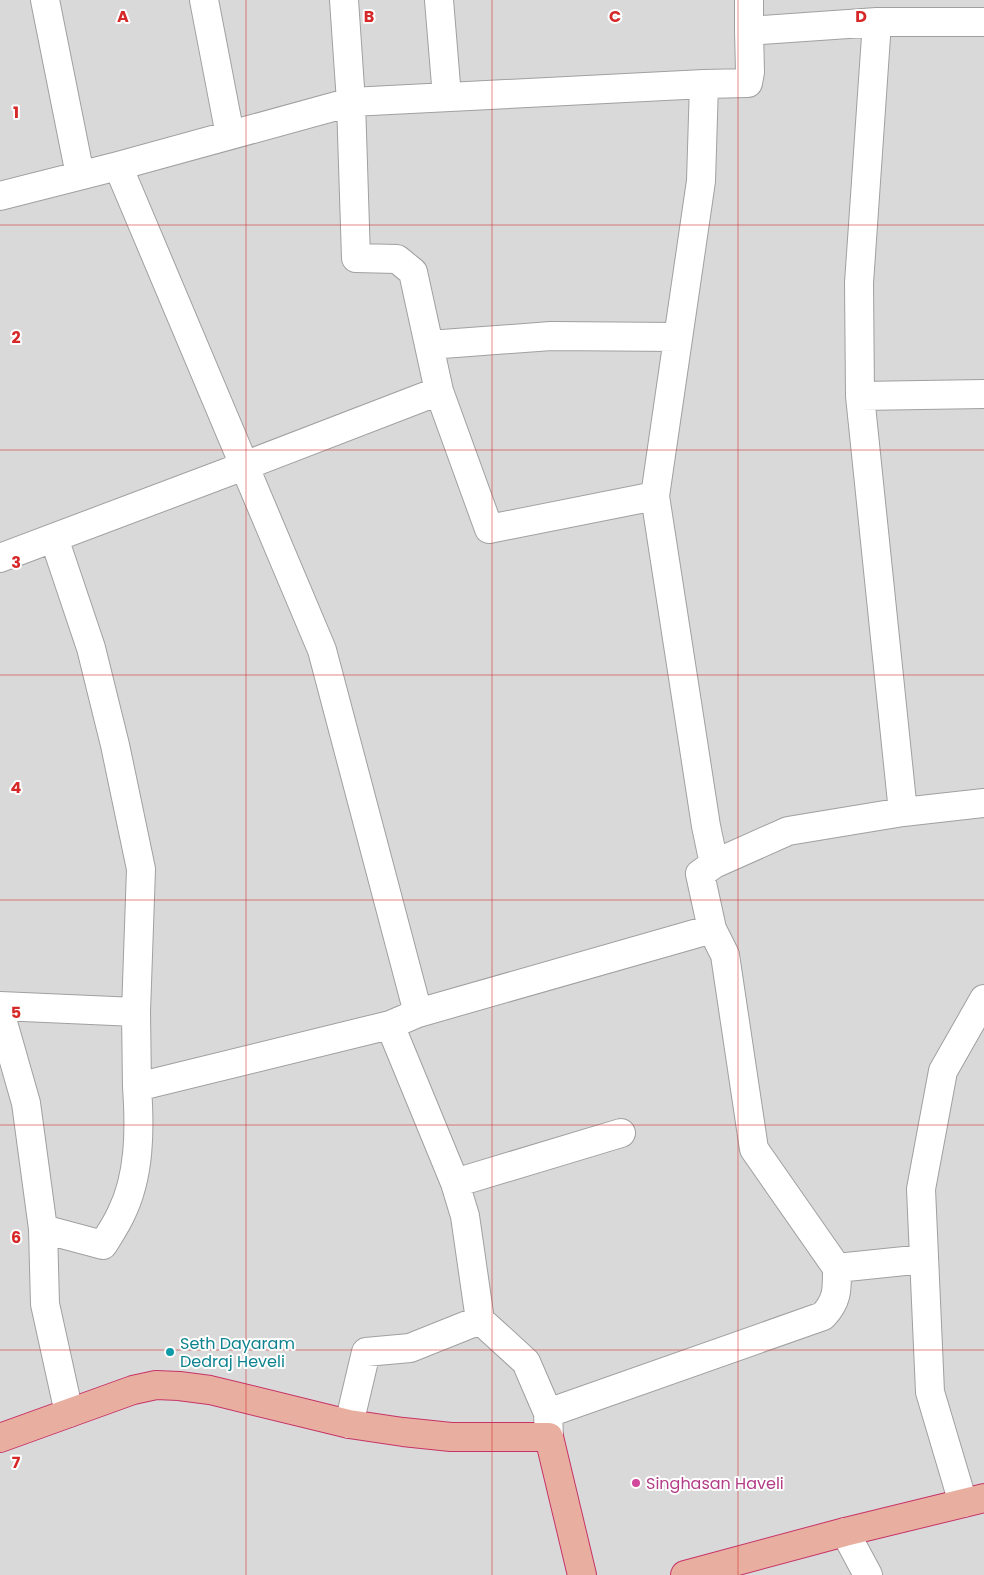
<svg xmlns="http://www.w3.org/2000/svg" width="984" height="1575" font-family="Poppins,sans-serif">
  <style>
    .residential { fill: #dad9d9 }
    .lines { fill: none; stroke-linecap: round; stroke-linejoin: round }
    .minor-casing { stroke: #a0a0a0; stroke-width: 30 }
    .trunk-casing { stroke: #c63368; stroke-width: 30 }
    .minor { stroke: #fff; stroke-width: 28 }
    .trunk { stroke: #e8afa0; stroke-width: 28 }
    .grid { fill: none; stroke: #d62828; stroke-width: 1; stroke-opacity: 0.55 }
    .culture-dot { fill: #0f9aa8; stroke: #fff; stroke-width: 2 }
    .hotel-dot { fill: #d1479c; stroke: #fff; stroke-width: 2 }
    .labels { text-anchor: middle; stroke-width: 4; stroke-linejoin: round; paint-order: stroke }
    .culture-label { font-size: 16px; fill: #0d838f; stroke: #fff; text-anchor: start }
    .hotel-label { font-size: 16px; fill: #b23c85; stroke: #fff; text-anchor: start }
    .grid-label { font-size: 16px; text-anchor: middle; font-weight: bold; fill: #d62828; stroke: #fff; stroke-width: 4; stroke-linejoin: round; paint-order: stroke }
  </style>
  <rect width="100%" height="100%" fill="#ece9e2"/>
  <path class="residential" d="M0,0H984V1575H0Z"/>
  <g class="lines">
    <g class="minor-casing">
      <path id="minor" d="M45,0L80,175
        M204,0L230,135
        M344,0L351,102L704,84
        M439,0L447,97
        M749,0V31
        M877,22L859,283L860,396L903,812
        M118,166L322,650L418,1013L390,1025L455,1183L465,1216L480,1320L526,1362L548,1413L549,1437
        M0,196L118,166L351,102L356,258L397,259L413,272L439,391L244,466L0,558
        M429,345L551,336L678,337
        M439,391L489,529L655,496
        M860,396L984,394
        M54,538L91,648L115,745L141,869L136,1012
        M714,864L788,831L903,812L984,803
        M0,1006L136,1012L137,1087L390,1025
        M0,1012L26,1103L43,1229L45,1304L69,1413
        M418,1013L712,929
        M455,1183L621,1133
        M43,1229L103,1245C109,1235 116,1225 121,1214C140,1176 140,1129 137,1087
        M924,1259L837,1268L754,1149L725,955L712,929L700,874L714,864L706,826L655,496L701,181L704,84L748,83L750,72L749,31L877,22H984
        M548,1413L823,1316C838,1300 837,1289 837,1268
        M349,1424L366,1352L410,1348L480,1320
        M963,1503L930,1392L921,1189L943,1071L984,999
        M845,1532L868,1575"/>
    </g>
    <g class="trunk-casing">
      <path id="trunk" d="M0,1438L133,1390L156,1385L179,1386L210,1390L349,1424L403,1432L451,1437H549L582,1575
        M685,1575L845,1532L984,1498"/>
    </g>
    <use href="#minor" class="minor"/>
    <use href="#trunk" class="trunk"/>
  </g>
  <path class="grid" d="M246,0V1575M492,0V1575M738,0V1575M0,225H984M0,450H984M0,675H984M0,900H984M0,1125H984M0,1350H984"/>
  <circle class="culture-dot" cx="170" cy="1352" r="5"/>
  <circle class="hotel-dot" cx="636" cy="1483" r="5"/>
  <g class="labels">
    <g class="culture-label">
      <text x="180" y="1349">Seth Dayaram<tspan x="180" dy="18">Dedraj Heveli</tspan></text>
    </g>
    <g class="hotel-label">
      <text x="646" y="1489">Singhasan Haveli</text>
    </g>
  </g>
  <g class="grid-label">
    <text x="123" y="22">A</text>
    <text x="369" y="22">B</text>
    <text x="615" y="22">C</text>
    <text x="861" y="22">D</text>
    <text x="16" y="118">1</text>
    <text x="16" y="343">2</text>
    <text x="16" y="568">3</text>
    <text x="16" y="793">4</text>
    <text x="16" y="1018">5</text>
    <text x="16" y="1243">6</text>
    <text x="16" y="1468">7</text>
  </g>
</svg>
